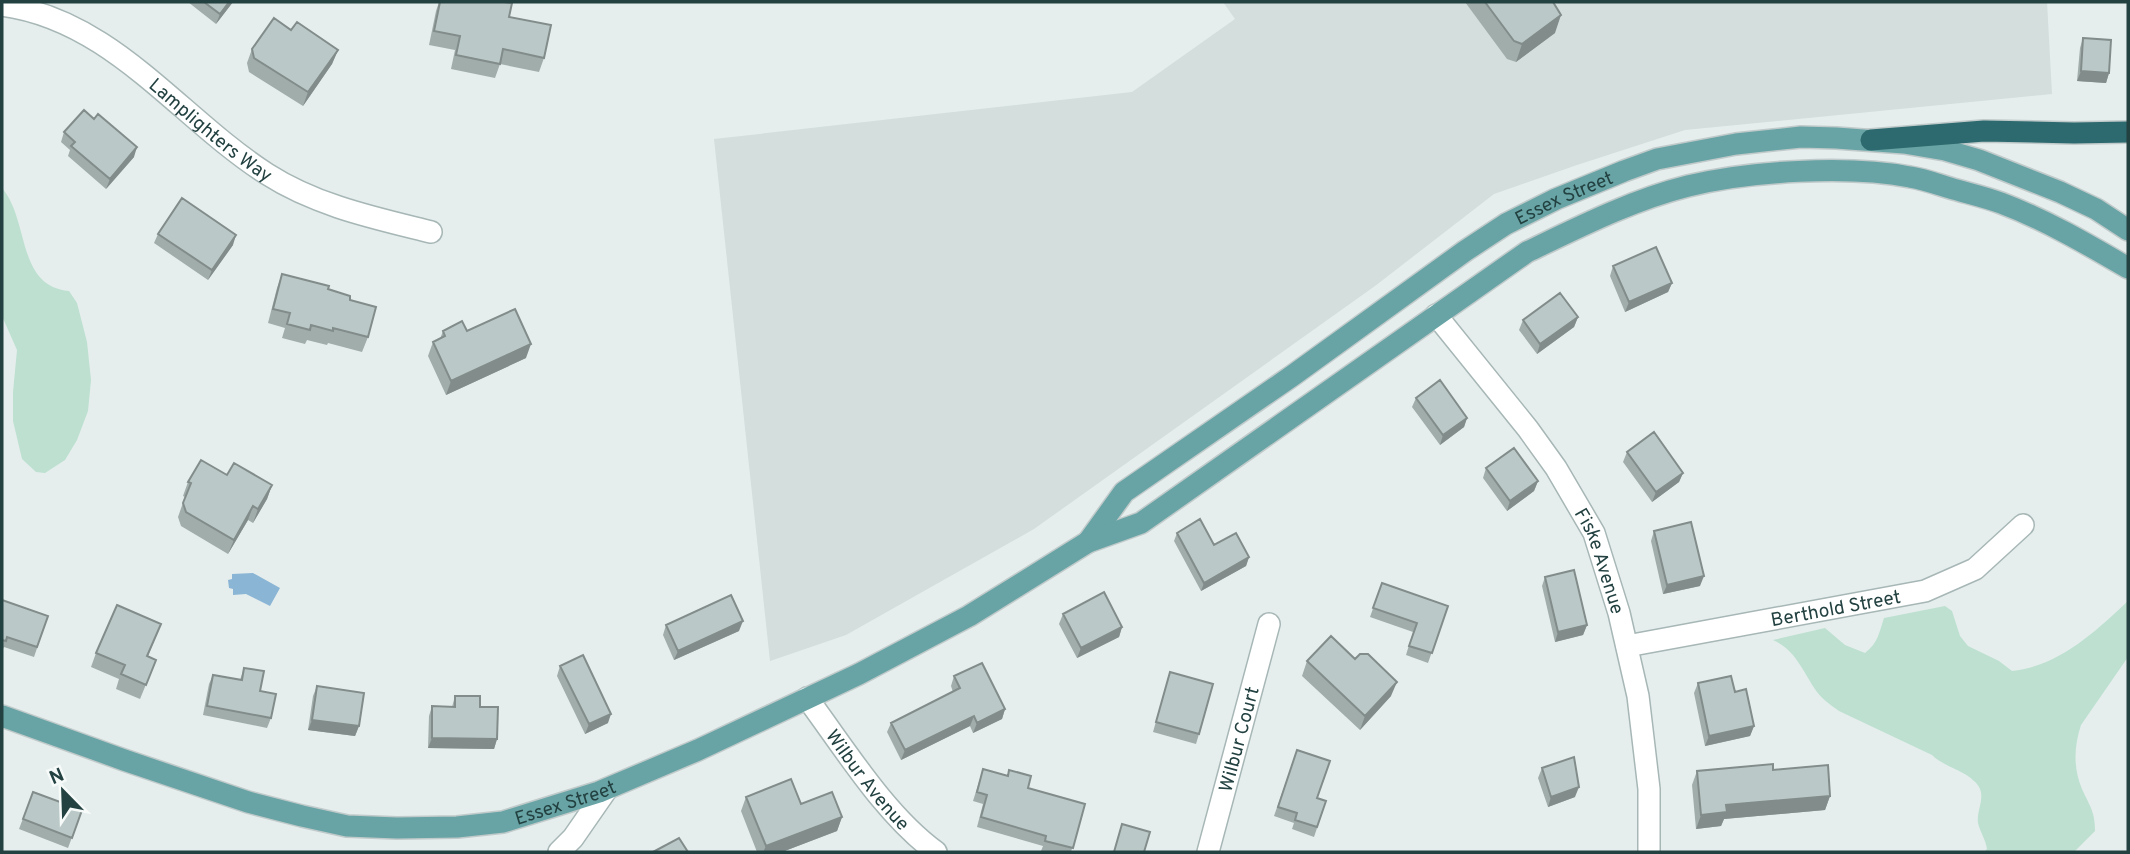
<svg xmlns="http://www.w3.org/2000/svg" width="2130" height="854" font-family="Overpass,sans-serif">
  <style>
    .built { fill: #d3dedd }
    .green { fill: #bde0d0 }
    .water { fill: #8bb5d5 }
    .lines { fill: none; stroke-linecap: round; stroke-linejoin: round }
    .minor-casing { stroke: #a7b7b6; stroke-width: 24 }
    .major-casing { stroke: #c1caca; stroke-width: 24 }
    .highway-casing { stroke: #c1caca; stroke-width: 24 }
    .minor { stroke: #fff; stroke-width: 21 }
    .major { stroke: #68a4a5; stroke-width: 21 }
    .highway { stroke: #2d6a6f; stroke-width: 21 }
    .wall { fill: #a0adab }
    .shaded-wall { fill: #828d8b }
    .building { fill: #bac9c7; stroke: #828d8b; stroke-width: 2 }
    .labels { text-anchor: middle; stroke-width: 5; stroke-linejoin: round; paint-order: stroke }
    .street-label { font-size: 19px; fill: #234141; stroke: #f6faf9 }
  </style>
  <rect width="100%" height="100%" fill="#e5eeed"/>
  <path class="built" d="M1223,2H2047L2052,94L1685,130L1577,165L1494,194L1375,286L1034,529L846,635L770,661L714,139L1132,92L1235,19Z"/>
  <path class="green" d="M2,188C30,221 16,286 69,291L77,303L87,342L91,380L88,411L77,440L65,460L45,473L36,472L22,459L13,421V392L17,350L2,316Z
    M2128,601V657L2081,725C2074,746 2073,768 2082,789C2090,807 2095,811 2095,831L2074,852H1984L1987,849C1986,840 1980,832 1978,823C1976,808 1989,794 1974,781C1962,769 1944,767 1932,755L1839,711C1831,705 1823,700 1817,692C1803,672 1796,650 1773,640L1825,628L1845,645L1865,653C1878,643 1879,633 1884,618L1945,606L1952,611L1960,636L1968,646L1999,661L2012,671C2059,666 2095,632 2128,601Z"/>
  <path class="water" d="M253,573L280,588L270,606L246,594L233,595V589L229,588L228,580L232,579V574Z"/>
  <g class="lines">
    <g class="minor-casing">
      <g id="minor">
        <path id="s1" d="M2,5C113,20 178,117 267,174C317,206 375,218 431,232"/>
        <path id="s2" d="M1436,315L1528,429L1556,468L1594,533L1619,613L1638,696L1649,789V852"/>
        <path id="s3" d="M1627,646L1925,591L1975,569L2023,525"/>
        <path id="s4" d="M807,698C845,749 885,815 936,852"/>
        <path d="M559,852L573,838L607,789"/>
        <path id="s5" d="M1208,852L1269,624"/>
      </g>
    </g>
    <g class="major-casing">
      <g id="major">
        <path id="s6" d="M1088,542L1124,492L1292,376L1465,251L1506,224L1556,199L1624,171L1657,159L1736,144L1801,137L1836,138L1904,143L1945,150L1979,160L2060,192L2096,209L2128,230"/>
        <path id="s7" d="M2,716L124,760L248,802L302,816L347,826L397,828L457,827L503,822L599,792L698,750L859,674L969,616L1088,542L1141,523L1527,252C1579,227 1632,200 1688,186C1749,171 1848,165 1910,177C1923,179 1937,184 1950,188C1967,193 1985,197 2001,203C2046,220 2087,244 2128,268"/>
      </g>
    </g>
    <g class="highway-casing">
      <path id="highway" d="M1871,140L1984,131L2074,133L2128,132"/>
    </g>
    <use href="#minor" class="minor"/>
    <use href="#major" class="major"/>
    <use href="#highway" class="highway"/>
  </g>
  <path class="wall" d="M188,2H233L216,24Z
    M439,2H504L509,17L544,58L539,72L500,64L495,78L451,69L455,50L429,45L436,11Z
    M1465,2H1553L1555,33L1516,62L1507,59Z
    M291,30L338,50L332,64L303,106L249,72L247,63L252,49Z
    M2083,38L2109,73L2106,83L2077,81L2080,48Z
    M64,132L134,157L106,189L68,156L70,150L61,142Z
    M158,234L233,245L208,280L154,243Z
    M1613,266L1672,283L1668,292L1625,312L1610,276Z
    M282,274L328,289L350,300L368,337L362,352L328,343L327,345L307,340L305,344L282,338L285,328L268,323L277,288Z
    M1578,317L1574,327L1537,354L1519,330L1523,320Z
    M443,331H467L526,358L446,395L428,356L433,342L440,339Z
    M1416,398L1467,418L1464,427L1440,445L1412,407Z
    M1627,452L1683,473L1679,482L1652,502L1623,462Z
    M1486,468L1538,481L1534,491L1507,511L1483,478Z
    M227,475L272,485L267,499L253,523L248,520L228,554L181,526L178,517L185,497L183,496L188,482Z
    M1654,531L1700,586L1663,594L1651,541Z
    M1177,533L1249,557L1246,566L1201,591L1174,541Z
    M1545,577L1587,625L1583,635L1555,642L1542,586Z
    M1382,583L1448,606L1428,663L1406,655L1413,632L1370,617Z
    M2,600L48,616L34,657L4,647L2,651Z
    M1063,614L1122,627L1119,637L1077,658L1059,624Z
    M161,624L148,656L156,660L140,699L116,689L119,679L91,667L96,653Z
    M666,625L739,631L674,660L663,635Z
    M1355,659L1391,696L1360,730L1302,676L1307,661Z
    M560,666L608,723L585,734L557,676Z
    M244,668L260,691L271,718L267,728L203,715L209,684L213,675L240,680Z
    M1170,672L1199,734L1196,744L1153,732Z
    M954,676L1005,709L1002,719L973,733L970,726L901,760L887,732L891,723L953,692L951,686Z
    M1698,683L1735,692L1754,726L1750,736L1705,746L1694,693Z
    M317,686L359,726L355,736L308,730L313,696Z
    M455,696L480,707L497,739L494,749L428,748L429,716L432,706L452,707Z
    M1297,750L1317,798L1326,801L1314,837L1292,829L1294,823L1274,816Z
    M1542,768L1575,797L1548,807L1538,778Z
    M983,769L1007,776L1009,770L1028,788L1085,804L1071,852H1048L1041,851L1043,846L977,827L983,804L973,801Z
    M1773,770L1830,796L1825,810L1724,819L1721,826L1696,829L1692,785L1697,771Z
    M33,792L82,810L68,848L19,829Z
    M746,797L801,804L842,817L837,831L782,852H757L741,811Z"/>
  <path class="shaded-wall" d="M229,2H233L216,24L220,14Z
    M1561,15L1555,33L1516,62L1522,44Z
    M338,50L332,64L303,106L308,92Z
    M2081,71L2109,73L2106,83L2077,81Z
    M137,147L134,157L106,189L110,179Z
    M236,235L233,245L208,280L212,270Z
    M1672,283L1668,292L1625,312L1629,302Z
    M1578,317L1574,327L1537,354L1540,344Z
    M531,344L526,358L446,395L451,381Z
    M1467,418L1464,427L1440,445L1443,435Z
    M1683,473L1679,482L1652,502L1656,492Z
    M1538,481L1534,491L1507,511L1510,501Z
    M272,485L267,499L253,523L258,509Z
    M253,506L248,520L228,554L234,540Z
    M1249,557L1246,566L1201,591L1204,583Z
    M1704,576L1700,586L1663,594L1667,585Z
    M743,621L739,631L674,660L678,651Z
    M1587,625L1583,635L1555,642L1558,632Z
    M1122,627L1119,637L1077,658L1081,648Z
    M1397,682L1391,696L1360,730L1365,716Z
    M1005,709L1002,719L973,733L977,723Z
    M611,714L608,723L585,734L589,724Z
    M974,716L970,726L901,760L905,750Z
    M312,720L359,726L355,736L308,730Z
    M1754,726L1750,736L1705,746L1709,736Z
    M432,738L497,739L494,749L428,748Z
    M1579,787L1575,797L1548,807L1551,797Z
    M1830,796L1825,810L1724,819L1721,826L1696,829L1701,815L1726,805Z
    M842,817L837,831L782,852H763L766,846Z"/>
  <path class="building" d="M204,2H229L220,14Z
    M440,2H504L512,3L509,17L551,25L544,58L503,49L500,64L456,55L460,36L434,31Z
    M1485,2H1553L1561,15L1522,44L1514,41Z
    M274,18L291,30L297,22L338,50L308,92L254,58L252,49Z
    M2083,38L2111,40L2109,73L2081,71Z
    M84,110L94,119L98,114L137,147L110,179L71,146L75,142L64,132Z
    M182,198L236,235L212,270L158,234Z
    M1656,247L1672,283L1629,302L1613,266Z
    M282,274L329,286L328,289L350,296V300L376,307L368,337L333,328V331L311,325L310,330L287,324L290,313L273,309Z
    M1560,293L1578,317L1540,344L1523,320Z
    M515,309L531,344L451,381L433,342L445,336L443,331L462,321L467,331Z
    M1440,380L1467,418L1443,435L1416,398Z
    M1654,432L1683,473L1656,492L1627,452Z
    M1514,448L1538,481L1510,501L1486,468Z
    M201,460L227,475L234,463L272,485L258,509L253,506L234,540L186,512L183,503L191,483L188,482Z
    M1200,519L1214,545L1236,533L1249,557L1204,583L1177,533Z
    M1691,522L1704,576L1667,585L1654,531Z
    M1574,570L1587,625L1558,632L1545,577Z
    M1382,583L1448,606L1432,653L1409,646L1417,623L1373,608Z
    M1104,592L1122,627L1081,648L1063,614Z
    M731,595L743,621L678,651L666,625Z
    M2,600L48,616L37,647L7,637L6,641L2,640Z
    M117,605L161,624L147,656L156,660L146,685L121,674L125,665L96,653Z
    M1331,636L1355,659L1360,654H1368L1397,682L1365,716L1307,661Z
    M583,655L611,714L589,724L560,666Z
    M982,663L1005,709L977,723L974,716L905,750L891,723L960,688L954,676Z
    M244,668L264,671L260,691L276,694L271,718L207,706L213,675L242,680Z
    M1170,672L1213,684L1199,734L1156,722Z
    M1731,676L1735,692L1746,689L1754,726L1709,736L1698,683Z
    M317,686L364,693L359,726L312,720Z
    M455,696H480V707H498L497,739L432,738V706L455,707Z
    M1297,750L1330,761L1317,798L1326,801L1317,827L1295,820L1297,813L1278,807Z
    M1574,757L1579,787L1551,797L1542,768Z
    M1773,764V770L1828,765L1830,796L1726,805L1727,812L1701,815L1697,771Z
    M983,769L1008,776L1009,770L1031,776L1028,788L1085,804L1073,848L1045,841L1046,836L981,817L987,795L977,792Z
    M791,779L801,804L832,792L842,817L766,846L746,797Z
    M33,792L82,810L72,838L23,819Z
    M1122,824L1150,832L1144,852H1114Z
    M679,838L688,852H653Z"/>
  <g class="labels">
    <g class="street-label">
      <text dy="7" stroke="none"><textPath href="#s1" startOffset="247">Lamplighters Way</textPath></text>
      <text dy="7" stroke="none"><textPath href="#s6" startOffset="592">Essex Street</textPath></text>
      <text dy="7" stroke="none"><textPath href="#s2" startOffset="298">Fiske Avenue</textPath></text>
      <text dy="7" stroke="none"><textPath href="#s3" startOffset="212">Berthold Street</textPath></text>
      <text dy="7" stroke="none"><textPath href="#s5" startOffset="117">Wilbur Court</textPath></text>
      <text dy="7" stroke="none"><textPath href="#s4" startOffset="102">Wilbur Avenue</textPath></text>
      <text dy="7" stroke="none"><textPath href="#s7" startOffset="584">Essex Street</textPath></text>
    </g>
  </g>
  <rect width="2130" height="854" fill="none" stroke="#234141" stroke-width="7"/>
  <g transform="translate(63 791) rotate(337)" stroke="#f6faf9" stroke-width="5" paint-order="stroke">
  <path d="M0-5L12 26L0 18L-12 26Z" fill="#234141"/>
  <text y="-10" font-size="19" font-weight="bold" text-anchor="middle" fill="#234141">N</text>
  </g>
</svg>
